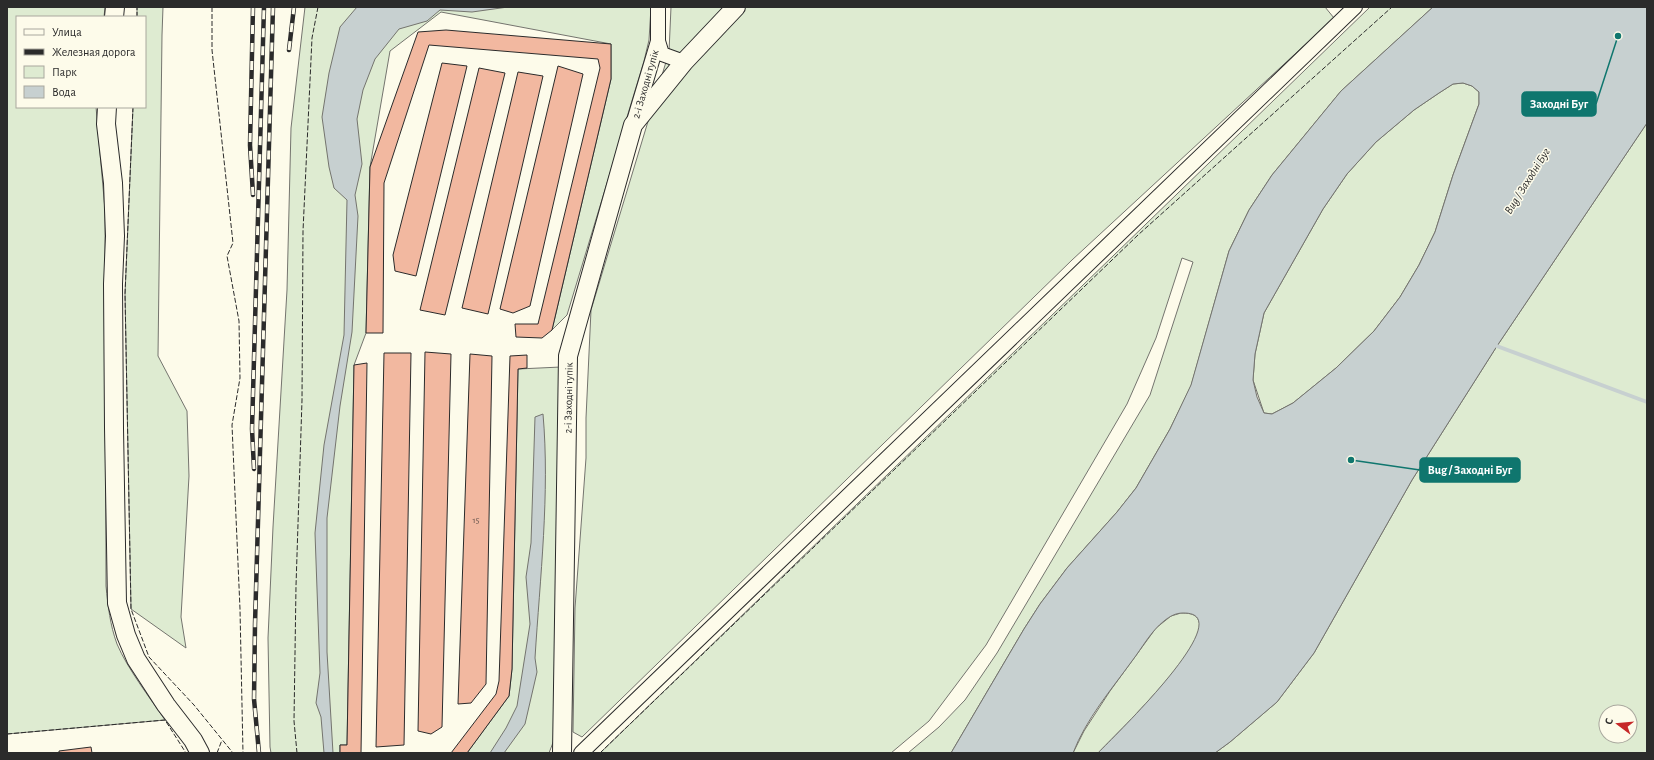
<svg xmlns="http://www.w3.org/2000/svg" width="1654" height="760" font-family="'Alegreya Sans',sans-serif">
  <style>
    .green { fill: #deebd1; stroke: #74746e; fill-rule: evenodd }
    .water { fill: #c7d0d0; stroke: #74746e; fill-rule: evenodd }
    .lines { fill: none; stroke-linecap: round; stroke-linejoin: round }
    .stream { stroke: #c7d0d0; stroke-width: 4 }
    .building { fill: #f2b8a0; stroke: #2b2b2b }
    .minor-casing { stroke: #2b2b2b; stroke-width: 16 }
    .major-casing { stroke: #2b2b2b; stroke-width: 20 }
    .minor { stroke: #fdfbea; stroke-width: 14 }
    .major { stroke: #fdfbea; stroke-width: 18 }
    .rail-casing { stroke: #2b2b2b; stroke-width: 4.5 }
    .rail { stroke: #fdfbea; stroke-width: 3; stroke-dasharray: 9; stroke-linecap: butt }
    .fence { stroke: #2b2b2b; stroke-width: 1; stroke-dasharray: 5 2; stroke-linecap: butt }
    .labels { text-anchor: middle; stroke-width: 3; stroke-linejoin: round; paint-order: stroke }
    .number-label { font-size: 9px; fill: #5d4e48 }
    .street-label { font-size: 11px; fill: #2b2b2b; stroke: #fdfbea }
    .water-label { font-size: 12px; font-style: italic; fill: #2b2b2b; stroke: #fdfbea }
    .leader { fill: none; stroke: #0f766e; stroke-width: 1.5 }
    .callout-dot { fill: #0f766e; stroke: #fdfbea; stroke-width: 1.5 }
    .callout { fill: #0f766e; stroke: #0f766e; stroke-width: 1.5 }
    .callout-label { font-size: 12px; text-anchor: middle; font-weight: bold; fill: #fff }
  </style>
  <rect width="100%" height="100%" fill="#fdfbea"/>
  <path class="green" d="M7,7H105L104,17H17V107H96L105,210L106,586C108,606 110,625 117,644C127,668 150,698 165,720L7,734Z
    M137,7H163L162,35L158,356L187,411L189,476L181,617L186,648L131,609L125,294L133,107H145V17H137Z
    M305,7H651L649,40L644,61L567,315L552,330L611,79V44L441,12L390,51L370,167L366,333L354,365L347,745H340V753H271L270,747L268,638L273,527L287,290L291,128Z
    M671,7H1325L1334,18L1072,260L582,737L573,732L575,608L586,458V418L591,310L669,52Z
    M1370,7H1433L1341,91L1272,175L1249,210L1229,251L1191,386L1170,429L1136,488L1117,512L1067,568L1040,604L1024,629L951,753H908L939,727L965,700L997,653L1150,395L1193,262L1182,258L1156,338L1127,404L986,645L929,721L891,753H600Z
    M1463,83L1472,86L1479,92V104L1453,175L1435,232L1419,265L1400,297L1374,331L1336,368L1293,403L1272,414L1264,413L1253,380L1255,354L1264,313L1323,209L1347,174L1376,142L1414,110L1439,93L1453,84Z
    M1647,123V753H1215L1230,742L1277,702L1314,653L1412,480L1497,346ZM1606,712H1630V736H1606Z
    M561,367L554,740L549,753H467L509,696L512,669L518,369Z
    M1181,613C1187,613 1196,613 1199,621C1209,645 1116,734 1098,753H1073L1084,731L1110,691L1156,628L1171,616Z"/>
  <path class="water" d="M357,7H508L472,12L440,10L427,21L399,29L375,59L363,90L357,119L362,164L355,195L358,216L352,332L340,406L327,518V652L333,753H324L321,717L316,703L320,673L315,533L324,445L344,335L347,200L334,188L329,167L322,117L329,73L340,27Z
    M1433,7H1647V123L1497,346L1412,480L1314,653L1277,702L1230,742L1215,753H1098C1108,742 1245,612 1183,613C1176,613 1170,616 1164,621C1151,631 1142,648 1132,661C1111,690 1086,719 1073,753H951L1024,629L1040,604L1067,568L1117,512L1136,488L1170,429L1191,385L1229,251L1249,210L1272,175L1341,91ZM1463,83L1472,86L1479,92V104L1453,175L1435,232L1419,265L1400,297L1374,331L1336,368L1293,403L1272,414L1264,413L1257,397L1253,380L1255,354L1264,313L1323,209L1347,174L1376,142L1414,110L1439,93L1453,84Z
    M543,414C550,493 540,578 535,658L537,672L525,724L504,753H490L506,728L517,706L530,624L526,577L531,543L535,417Z"/>
  <g class="lines">
    <path class="stream" d="M1494,345L1647,402"/>
  </g>
  <path class="building" d="M446,30L611,44V79L552,330L542,338L516,337L515,324H538L600,68L598,59L429,45L384,183L383,333H366L370,167L418,32Z
    M442,63L467,66L416,276L395,271L393,255Z
    M558,66L583,74L530,306L513,313L500,309Z
    M479,68L505,73L445,315L420,310Z
    M518,72L543,76L488,314L462,308Z
    M425,352L451,354L442,727L431,734L418,731Z
    M384,353H411L404,745L376,747Z
    M470,354L492,356L486,684L471,703L458,704Z
    M527,355V368L518,369L512,669L509,696L467,753H451L496,694L499,681L510,356Z
    M367,363L361,753H340V745H347L354,365Z
    M91,747L92,753H59V751Z"/>
  <g class="lines">
    <g class="minor-casing">
      <path id="minor" d="M658,41L662,54L684,62
        M634,121L658,41V7
        M581,753L1355,7"/>
    </g>
    <g class="major-casing">
      <path id="major" d="M114,17L115,7
        M107,107L106,124L113,183L115,236L113,284L114,428L117,603L126,635L136,659L166,705L193,740L200,753
        M562,753L568,356L633,125L684,62L736,7"/>
    </g>
    <use href="#minor" class="minor"/>
    <use href="#major" class="major"/>
    <g class="rail-casing">
      <path id="rail" d="M253,7L250,145L253,195
        M289,50L294,7
        M254,469L252,429L264,7
        M259,753L254,699L255,624L273,7"/>
    </g>
    <use href="#rail" class="rail"/>
    <path class="fence" d="M212,7V50L233,243L227,256L239,321L240,378L232,425L240,609L243,753
      M137,17V7
      M133,107L125,294L131,609L149,657L194,705L233,753
      M7,734L165,720L186,753
      M217,753L222,740
      M297,753L294,721L296,586L302,400L303,231L312,38L318,7
      M600,753L1138,235L1392,7"/>
  </g>
  <g class="labels">
    <g class="number-label">
      <text x="476" y="523">15</text>
    </g>
    <g class="street-label">
      <text transform="translate(645 84) rotate(-74)" y="4">2-і Заходні тупік</text>
      <text transform="translate(568 398) rotate(-89)" y="4">2-і Заходні тупік</text>
    </g>
    <g class="water-label">
      <text transform="translate(1527 181) rotate(-58)" y="4">Bug / Заходні Буг</text>
    </g>
  </g>
  <path class="leader" d="M1618 36L1596 104M1351 460L1420 470"/>
  <g class="callout-dot">
    <circle cx="1618" cy="36" r="4"/>
    <circle cx="1351" cy="460" r="4"/>
  </g>
  <g class="callout">
    <rect x="1522" y="92" width="74" height="24" rx="4"/>
    <rect x="1420" y="458" width="100" height="24" rx="4"/>
  </g>
  <g class="callout-label">
    <text x="1559" y="108">Заходні Буг</text>
    <text x="1470" y="474">Bug / Заходні Буг</text>
  </g>
  <rect width="1654" height="760" fill="none" stroke="#2b2b2b" stroke-width="16"/>
  <rect x="16" y="16" width="130" height="92" fill="#fdfbea" stroke="#a9a89e"/>
  <rect x="24" y="29" width="20" height="6" fill="#fdfbea" stroke="#a9a89e"/>
  <text x="52" y="36" font-size="12" fill="#2b2b2b">Улица</text>
  <rect x="24" y="49" width="20" height="6" fill="#2b2b2b" stroke="#a9a89e"/>
  <text x="52" y="56" font-size="12" fill="#2b2b2b">Железная дорога</text>
  <rect x="24" y="66" width="20" height="12" fill="#deebd1" stroke="#a9a89e"/>
  <text x="52" y="76" font-size="12" fill="#2b2b2b">Парк</text>
  <rect x="24" y="86" width="20" height="12" fill="#c7d0d0" stroke="#a9a89e"/>
  <text x="52" y="96" font-size="12" fill="#2b2b2b">Вода</text>
  <g transform="translate(1618 724) rotate(286)"><circle r="19" fill="#fdfbea" stroke="#a9a89e"/>
  <path d="M0-3L7 15L0 10L-7 15Z" fill="#c62828"/>
  <text y="-6" font-size="11" font-weight="bold" text-anchor="middle" fill="#2b2b2b">С</text>
  </g>
</svg>
